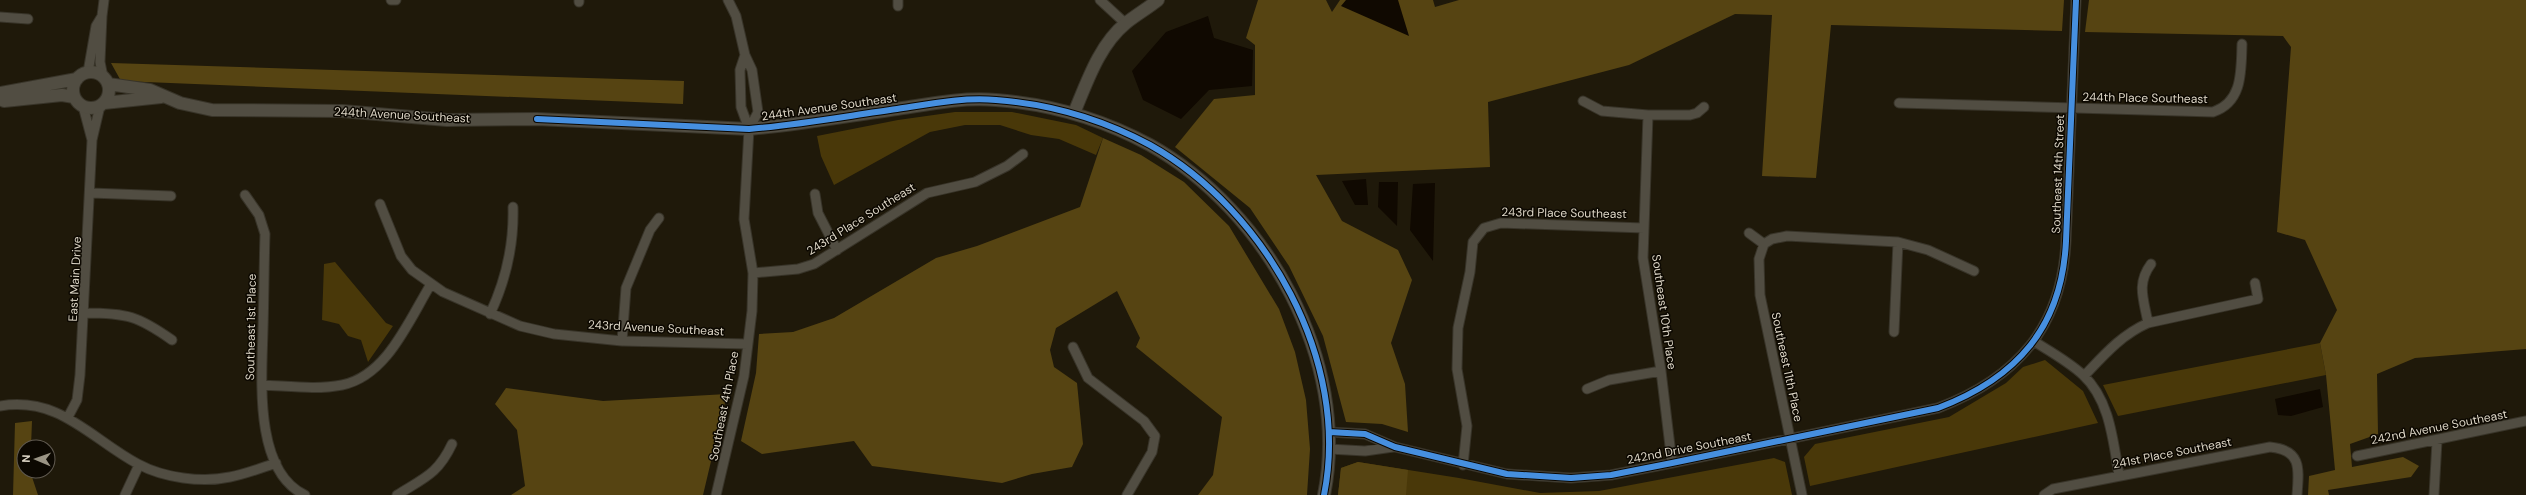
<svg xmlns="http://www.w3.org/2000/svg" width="2526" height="495" font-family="'DM Sans',sans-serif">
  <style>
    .green { fill: #493809 }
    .forest { fill: #564412 }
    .water { fill: #100901 }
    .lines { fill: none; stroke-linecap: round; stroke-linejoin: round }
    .minor-casing { stroke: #383429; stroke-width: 11 }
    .tertiary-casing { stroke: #383429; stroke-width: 14 }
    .minor { stroke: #514d42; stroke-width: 9 }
    .tertiary { stroke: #514d42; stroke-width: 12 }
    .cycleway-casing { stroke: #0c0801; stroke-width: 8 }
    .cycleway { stroke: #468fdf; stroke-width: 6 }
    .labels { text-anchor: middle; stroke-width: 3; stroke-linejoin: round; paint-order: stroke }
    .street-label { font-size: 12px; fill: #ddd6c6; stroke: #0c0801 }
  </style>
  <rect width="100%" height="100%" fill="#1f190a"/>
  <path class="green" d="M955,112H1012L1076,125L1103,138L1096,155L1059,139L1031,135L1000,125H965L930,132L834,185L821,156L817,136L898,120Z
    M335,262L386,323L393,326L368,362L361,340L348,336L339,324L322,320L324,264Z
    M2320,343L2326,375L2118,416L2103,385Z
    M2045,360L2083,391L2098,423L1810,486L1804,457L1815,444L1949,417L2006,383L2023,367Z
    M1774,458L1785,462L1792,495H1338L1341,468L1358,462L1459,478L1540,493L1599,491Z"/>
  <path class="forest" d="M1258,0H1326L1332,12L1340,0H1433L1435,7L1459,0H2064L2062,31L1831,25L1816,178L1762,176L1772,15L1735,14L1629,65L1488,102L1490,167L1316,175L1342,221L1398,250L1412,280L1391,343L1405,384L1408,432L1382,424L1346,422L1323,336L1289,266L1250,208L1175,147L1214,99L1255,95V45L1246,38Z
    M2089,0H2526V349L2415,358L2377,374L2378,434L2350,444L2352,467L2403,457L2419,466L2411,477L2328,490L2329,495H2308L2309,476L2335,470L2326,375L2320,343L2337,310L2305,240L2277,232L2291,47L2283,36L2085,32Z
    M111,63L684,81L683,104L121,81Z
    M1103,138L1141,155L1184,182L1229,226L1279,309L1295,352L1306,400L1310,449L1307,495H1198L1213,475L1222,417L1136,347L1140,338L1117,291L1056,328L1050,350L1054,367L1077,383L1083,444L1072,467L1032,474L1002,483L872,466L854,441L762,454L741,441L756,373L759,334L793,332L834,318L936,258L977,246L1080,207Z
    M506,388L603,401L727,394L703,495H511L525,486L517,430L495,404Z
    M32,421L31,447H24V471H30L38,495H13L15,423Z
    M1358,462L1408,470L1406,495H1338L1341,468Z"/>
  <path class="water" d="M1346,0H1398L1409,36L1341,6Z
    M1208,16L1214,38L1253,50L1252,86L1209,90L1181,119L1143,100L1132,71L1166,32Z
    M1366,179L1368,205H1355L1342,181Z
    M1379,182H1398L1397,226L1378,207Z
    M1435,183L1433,261L1410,230L1413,184Z
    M2320,389L2323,407L2291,416L2278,415L2275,399Z"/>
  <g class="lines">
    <g class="minor-casing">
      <path id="minor" d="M391,0H396
        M579,0V2
        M728,0L736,16L745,55L752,70L758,112L749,129
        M898,0V6
        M1100,0L1125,23
        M102,16L104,0
        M0,17L28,19
        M88,72L96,26L102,16L100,62L103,77
        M1583,101L1602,111L1648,115H1690L1697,113L1704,107
        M1899,103L2213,112C2243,102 2241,71 2242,44
        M83,106L92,140L100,106
        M1648,115L1643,258L1661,371L1672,463
        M91,193L171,196
        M815,194L818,213L837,250
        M245,195L259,215L265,234C264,265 264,297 263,329C262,376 253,471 305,495
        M380,204L401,256L412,270L443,292L520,326L554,334L622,341L748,344
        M1749,233L1764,244L1772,239L1787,236L1898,242L1928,250L1974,271
        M1764,244L1759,259L1760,295L1802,495
        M753,273L798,269L814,264L927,193L975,182L1007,166L1023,154
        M85,313C127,313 138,316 172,340
        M490,314C506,280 514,245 513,207
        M2148,323C2144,300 2136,284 2151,264
        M1894,332L1898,242
        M622,341L626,288L650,230L659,218
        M2035,342C2051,352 2069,362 2083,375C2110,400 2113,441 2119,475
        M1073,347L1088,378L1144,421L1155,436L1152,452L1127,495
        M2084,376C2104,355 2121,335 2148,323L2258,299L2255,283
        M262,385C288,386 317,390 342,385C387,376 409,320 431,284
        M1587,389L1609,380L1661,371
        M0,406C60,396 91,439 138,464C164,478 202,483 230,477C246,474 261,468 276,463
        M68,417L77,400L80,375L92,140
        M1329,432L1365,434L1395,447L1507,474L1571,478L1611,475L1672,463L1938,408C2017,378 2062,327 2066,241L2076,0
        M1329,449L1365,451L1393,447
        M2357,456L2526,421
        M1463,465L1467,426L1457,369L1458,328L1470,272L1473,242L1484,228L1501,223L1644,228
        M125,495L139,465
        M397,495C424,478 438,474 452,444
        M716,495L744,376L752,311L753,273L744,219L749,129L741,107L740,70L745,55
        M2044,495L2053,489L2270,447C2302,450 2299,469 2297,495
        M2434,495L2437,441"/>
    </g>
    <g class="tertiary-casing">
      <path id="tertiary" d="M73 90a18 18 0 1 1 36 0a18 18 0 1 1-36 0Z
        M108,84L150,90L180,103L212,110L342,111L447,120L537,119L749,129C798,125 847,116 897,109C929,104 963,97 996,100C1050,104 1102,119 1150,145C1266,210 1351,361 1324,495
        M0,93L77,79
        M0,99L4,101L62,95L74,97
        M104,103L161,97
        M1074,113C1087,82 1099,45 1126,23C1136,15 1148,8 1158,0"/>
    </g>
    <use href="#minor" class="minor"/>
    <use href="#tertiary" class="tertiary"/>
    <g class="cycleway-casing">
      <path id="cycleway" d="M537,119L749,129C798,125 847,116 897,109C929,104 963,97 996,100C1050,104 1102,119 1150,145C1266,210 1351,361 1324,495
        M1329,432L1365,434L1395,447L1507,474L1571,478L1611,475L1672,463L1938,408C2017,378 2062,327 2066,241L2076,0"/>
    </g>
    <use href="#cycleway" class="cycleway"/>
  </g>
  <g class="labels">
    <g class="street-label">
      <text transform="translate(2145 98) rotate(1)" y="4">244th Place Southeast</text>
      <text transform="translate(829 107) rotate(-8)" y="4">244th Avenue Southeast</text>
      <text transform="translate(402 115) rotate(3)" y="4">244th Avenue Southeast</text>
      <text transform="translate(2058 174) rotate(-88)" y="4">Southeast 14th Street</text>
      <text transform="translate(1564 213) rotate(1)" y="4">243rd Place Southeast</text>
      <text transform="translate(861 219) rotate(-32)" y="4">243rd Place Southeast</text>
      <text transform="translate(75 279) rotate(-87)" y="4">East Main Drive</text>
      <text transform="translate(1664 312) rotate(82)" y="4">Southeast 10th Place</text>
      <text transform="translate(251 327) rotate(-89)" y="4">Southeast 1st Place</text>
      <text transform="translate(656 328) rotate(3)" y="4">243rd Avenue Southeast</text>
      <text transform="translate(1787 367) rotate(78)" y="4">Southeast 11th Place</text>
      <text transform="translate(724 406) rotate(-79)" y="4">Southeast 4th Place</text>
      <text transform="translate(2439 427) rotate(-11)" y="4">242nd Avenue Southeast</text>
      <text transform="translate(1689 448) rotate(-11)" y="4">242nd Drive Southeast</text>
      <text transform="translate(2172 453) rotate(-11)" y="4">241st Place Southeast</text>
    </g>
  </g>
  <g transform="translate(36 459) rotate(272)"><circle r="19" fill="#0c0801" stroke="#605a50"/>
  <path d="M0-3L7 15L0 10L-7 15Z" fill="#9a9484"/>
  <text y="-6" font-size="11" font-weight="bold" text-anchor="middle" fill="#ddd6c6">N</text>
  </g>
</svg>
